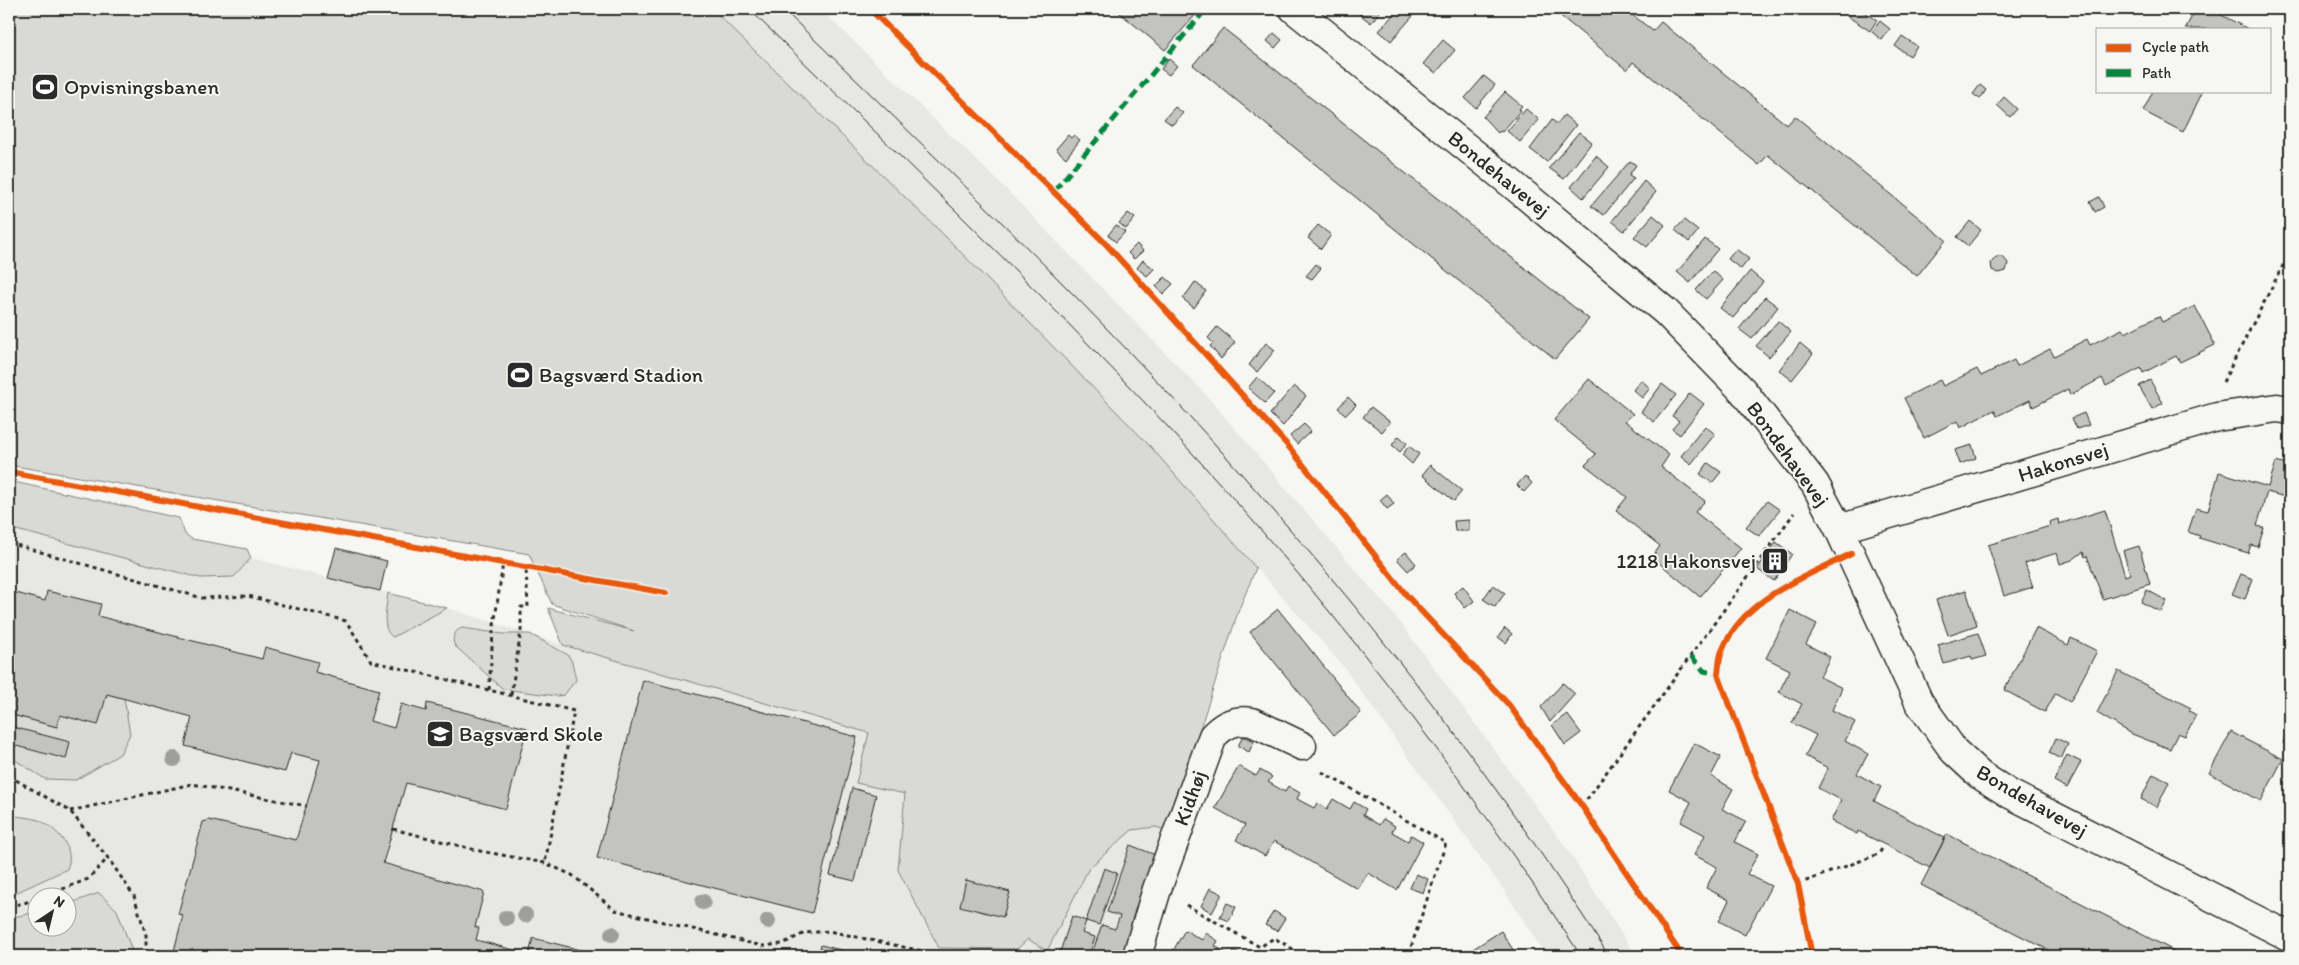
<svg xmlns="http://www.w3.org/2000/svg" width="2299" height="965" font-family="Itim,sans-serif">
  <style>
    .built { fill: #e7e7e3; fill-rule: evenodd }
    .green { fill: #d9d9d5; stroke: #828280 }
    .building { fill: #c3c3c0; stroke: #2b2b2b }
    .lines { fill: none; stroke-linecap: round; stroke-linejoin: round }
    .street-casing { stroke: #2b2b2b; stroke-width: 31 }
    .path { stroke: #2b2b2b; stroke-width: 3; stroke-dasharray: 4 4; stroke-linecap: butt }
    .street { stroke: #f6f6f2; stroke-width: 28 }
    .tram { stroke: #2b2b2b; stroke-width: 1 }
    .quiet { stroke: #00873e; stroke-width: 5; stroke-dasharray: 10 5; stroke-linecap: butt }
    .cycleway-casing { stroke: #f6f6f2; stroke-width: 9 }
    .cycleway { stroke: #e8590c; stroke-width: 6 }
    .tree { fill: #9e9e9c }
    .labels { text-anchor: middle; stroke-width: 4; stroke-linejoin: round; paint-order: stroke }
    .poi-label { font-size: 21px; fill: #2b2b2b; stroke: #f6f6f2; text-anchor: start }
    .street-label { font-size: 21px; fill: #2b2b2b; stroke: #f6f6f2 }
  </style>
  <rect width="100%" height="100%" fill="#f6f6f2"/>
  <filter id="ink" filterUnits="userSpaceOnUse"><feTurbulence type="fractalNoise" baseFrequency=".02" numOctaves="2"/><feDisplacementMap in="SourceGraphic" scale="10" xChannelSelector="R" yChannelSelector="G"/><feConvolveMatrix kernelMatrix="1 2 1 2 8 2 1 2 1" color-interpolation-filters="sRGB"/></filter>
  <g filter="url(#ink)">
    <path class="built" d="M712,9H820L998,181L1206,395L1399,621L1565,846L1636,956H1546L1506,893L1343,666L1150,446L945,236Z
      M9,528L200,578L234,577L251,558L447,608L573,648L1170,820L1124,956H9ZM38,898H68V928H38Z"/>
    <path class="green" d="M9,9H712L945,236L1150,446L1256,568L1238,612L1167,830L1155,827L1132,830L1089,868L1047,951L1028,939L1017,949L939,948L898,870L905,794L856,783L869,733L563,645L548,608L634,631L552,604L529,554L9,465Z
      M9,481L179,518L185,534L192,539L247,549L251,558L234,577L200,578L9,528Z
      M388,593L447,608L393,637C380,630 387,605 388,593Z
      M462,628L503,634H530L568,655L572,662L576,680L564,695L557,696L503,689L455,646C451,638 454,631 462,628Z
      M107,694L124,698L130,734L120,754L76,780L45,779L9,756V714L57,727L60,715Z
      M9,815C19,817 32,817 41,821C58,830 76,849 67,869L9,896Z
      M99,893L117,910L132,951L130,956H9V918L37,912L38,928H68V904Z"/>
    <path class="building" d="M1115,9H1191L1197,13L1165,50Z
      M1362,9H1382L1371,23L1358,13Z
      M1398,9H1419L1391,41L1379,31Z
      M1552,9H1625L1653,31L1661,22L1787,125L1795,116L1946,240L1917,276L1768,155L1759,165L1633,62L1627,70Z
      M1852,9H1859L1877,20L1870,31L1847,16Z
      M2196,9H2210L2248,29H2185Z
      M1880,21L1890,29L1882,40L1872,32Z
      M1223,28L1589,319L1555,359L1193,65Z
      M1274,33L1282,40L1275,48L1267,41Z
      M1902,36L1917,46L1910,56L1895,46Z
      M1443,40L1455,50L1436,73L1423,64Z
      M1169,59L1177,66L1169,75L1161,69Z
      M1484,76L1495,85L1476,108L1465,98Z
      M1980,85L1986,90L1980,99L1973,94Z
      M2153,91H2203L2183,132L2143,111Z
      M1505,92L1522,106L1519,109L1521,110L1502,132L1500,131L1498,133L1483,117Z
      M2004,97L2017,109L2010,117L1997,105Z
      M1175,107L1183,113L1172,125L1164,119Z
      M1526,109L1539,120L1520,142L1507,131Z
      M1564,115L1576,125L1547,162L1530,149L1552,120L1557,124Z
      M1579,132L1592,142L1564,179L1549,168Z
      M1068,135L1071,138L1074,135L1080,140L1066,158L1056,149Z
      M1596,156L1609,167L1583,198L1571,187Z
      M1630,161L1636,165L1629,175L1634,178L1604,215L1591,206Z
      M1644,181L1656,192L1624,231L1612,221Z
      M2099,197L2104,207L2095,212L2090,202Z
      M1128,213L1135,218L1126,229L1119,223Z
      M1653,215L1665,225L1647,247L1634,237Z
      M1684,220L1698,231L1689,242L1675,230Z
      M1970,221L1981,230L1968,246L1957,237Z
      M1116,225L1125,232L1116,242L1108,235Z
      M1318,225L1331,235L1321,249L1308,238Z
      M1705,239L1718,249L1690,283L1677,272Z
      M1137,244L1143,251L1134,259L1128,253Z
      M1736,249L1749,259L1741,269L1728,259Z
      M1996,257H2003L2008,263L2006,271L1999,273L1992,270L1991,263Z
      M1143,260L1154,269L1147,276L1137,268Z
      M1316,264L1321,268L1312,279L1306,276Z
      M1713,271L1723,280L1706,299L1696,290Z
      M1750,271L1763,282L1733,318L1720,308Z
      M1165,277L1173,284L1163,294L1156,286Z
      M1195,282L1206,291L1194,308L1183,299Z
      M1765,297L1778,307L1752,339L1739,329Z
      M2195,306L2215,345L2180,362L2176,356L2143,373L2141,368L2106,386L2102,378L2070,395L2068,389L2033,407L2030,400L1997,416L1994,410L1960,428L1957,421L1924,438L1904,398L1940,380L1943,386L1977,369L1981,376L2014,360L2017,366L2050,349L2054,356L2087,339L2090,345L2122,329L2125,333L2159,316L2162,322Z
      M1778,321L1791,332L1769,357L1756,346Z
      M1217,327L1235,342L1221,359L1210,346L1213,343L1208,338Z
      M1266,343L1275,350L1257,372L1249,365Z
      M1800,343L1813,354L1792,380L1779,370Z
      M1257,377L1274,393L1265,403L1248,388Z
      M1589,379L1633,414L1625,421L1669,455L1661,467L1705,501L1695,512L1741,548L1700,597L1652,557L1660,546L1616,511L1627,497L1585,465L1596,454L1554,420Z
      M1641,380L1650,388L1642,398L1633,390Z
      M2150,380L2163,403L2152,409L2139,386Z
      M1662,384L1676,395L1654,422L1641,412Z
      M1294,386L1306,396L1283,426L1270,414Z
      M1690,393L1704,404L1680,435L1672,429L1679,421L1672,416Z
      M1348,397L1356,405L1346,415L1338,408Z
      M1371,407L1390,422L1382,432L1363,417Z
      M2084,413L2089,425L2077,429L2072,418Z
      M1304,424L1311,431L1297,444L1290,436Z
      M1705,426L1715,434L1691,464L1681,456Z
      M1399,436L1407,443L1400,452L1392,445Z
      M1972,445L1976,458L1960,464L1955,450Z
      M1409,446L1419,454L1412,464L1402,455Z
      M2276,462L2290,466V482L2285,497L2267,492L2257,526L2264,528L2258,547L2251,545L2248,553L2199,538L2200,536L2188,532L2196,508L2208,511L2219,472L2268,487Z
      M1708,463L1721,472L1712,483L1700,474Z
      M1430,465L1462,491L1454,501L1422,475Z
      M1525,476L1532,483L1524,492L1517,485Z
      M1387,494L1394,504L1387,509L1380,500Z
      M1767,501L1780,510L1759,536L1746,527Z
      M2105,510L2125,576L2130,574L2123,551L2139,546L2150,584L2103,599L2087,556L2085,557L2083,552L2072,560L2060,564L2057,553L2025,563L2033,587L2004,596L1988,545L2050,526L2049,522L2058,519L2059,524Z
      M1469,520V531H1455L1454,521Z
      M1776,542L1792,554L1774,581L1757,569Z
      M336,548L387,561L380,591L328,578Z
      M1406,552L1416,564L1408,571L1397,559Z
      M2241,574L2253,579L2245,599L2232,594Z
      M1493,585L1505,593L1495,607L1483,599Z
      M1463,586L1474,601L1465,608L1454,593Z
      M1966,590L1977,625L1948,635L1936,600Z
      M2147,590L2167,601L2161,612L2141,602Z
      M9,591L45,601L47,591L101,604L98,616L262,659L265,647L318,662L315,672L379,690L370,721L394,728L401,704L426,711L427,703L527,728L506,809L406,783L383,863L484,892L475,927L479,928L476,940L529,954L533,938L605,956H193L174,951L183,915L178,914L203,822L209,820L296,840L320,760L291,753L285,772L185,746L192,717L107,694L98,725L60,715L57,727L9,714Z
      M1278,609L1361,713L1334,735L1250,632Z
      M1790,610L1817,624L1806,644L1830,657L1820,677L1842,688L1832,710L1855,722L1845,741L1868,754L1857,774L1881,787L1874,801L1945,838L1930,868L1858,831L1857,834L1831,821L1841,800L1818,788L1828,768L1805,756L1816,735L1792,723L1802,704L1779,692L1790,670L1766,658Z
      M1505,628L1512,634L1506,643L1498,637Z
      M2036,628L2068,645L2071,638L2097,651L2070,702L2055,694L2045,712L2004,690Z
      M1978,633L1986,656L1972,660L1971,656L1944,664L1938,645Z
      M2118,671L2191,708L2189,711L2196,715L2185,736L2178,733L2170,749L2132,734L2097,713Z
      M643,680L857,737L812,913L597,858Z
      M1563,683L1575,694L1550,722L1541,707Z
      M1567,714L1581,733L1565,745L1552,725Z
      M9,726L70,742L66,759L9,744Z
      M2290,728V747L2283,743Z
      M2231,732L2283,759L2261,801L2209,773Z
      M1243,736L1254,741L1249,752L1238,746Z
      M2056,738L2068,744L2061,759L2049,753Z
      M1694,743L1721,757L1711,776L1733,789L1722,809L1746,821L1735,842L1758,854L1747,874L1771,886L1745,935L1719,921L1729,900L1706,888L1717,867L1694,855L1705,835L1681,822L1691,802L1669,790Z
      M2067,755L2081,762L2067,788L2054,781Z
      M1239,766L1256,776L1260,770L1272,777L1268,782L1285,792L1288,786L1300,793L1297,799L1314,808L1317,803L1327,809L1333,799L1350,809L1354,802L1366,809L1363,815L1379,825L1383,819L1395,826L1392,832L1408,841L1411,835L1423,842L1397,890L1368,873L1358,889L1274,841L1265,856L1236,840L1245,825L1215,808Z
      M2153,774L2169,782L2157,807L2141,799Z
      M852,788L876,795L855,881L830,875Z
      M1947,834L2184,956H2060L1921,885Z
      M1130,845L1158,856L1124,956H1091L1102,925L1115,929L1120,916L1107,912Z
      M1104,868L1117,873L1099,925L1086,921Z
      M1416,874L1428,879L1423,893L1410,888Z
      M966,880L1010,892L1003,917L960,906Z
      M1210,888L1222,894L1212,913L1201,906Z
      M1227,903L1236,907L1229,921L1220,917Z
      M1274,911L1285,918L1277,931L1265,925Z
      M1072,916L1086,921L1082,933L1095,937L1089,956L1059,955Z
      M1185,930L1202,940L1206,933L1218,941L1215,946L1231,956L1234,950L1245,956H1170Z
      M1501,931L1517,956H1462Z
      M821,945L864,956H818Z"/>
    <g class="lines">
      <g class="street-casing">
        <path id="street" d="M1294,9L1512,184L1666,312L1743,391L1815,484L1839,529L1919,702L1954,751L1980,775L2010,794L2290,937
          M1839,529L2217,417L2277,408L2290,410
          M1137,956L1157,889L1213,736C1224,724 1236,719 1252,722L1302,746"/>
      </g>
      <path class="path" d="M2223,382L2290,252
        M9,543L202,598L248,596L346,621L371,661L574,711L545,863
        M489,690L493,633L503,563
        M511,695L521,631V607H528L526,568
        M1322,772L1446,843L1408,956
        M9,776L70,811L108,858L134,896L146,935V956
        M1582,806L1794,513
        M70,811L192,784L307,806
        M393,829L480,851L545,863L572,875L615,910L762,946L782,944L805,933L829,931L945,956
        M1798,884L1879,854L1883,847
        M40,898L88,879L108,858
        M1186,905L1260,947L1274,938L1305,956
        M9,907L38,899"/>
      <use href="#street" class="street"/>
      <path class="tram" d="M749,9C890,146 1032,283 1167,426C1320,589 1459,769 1581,956
        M783,9C943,165 1106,319 1253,487C1383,634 1504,791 1609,956"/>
      <path class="quiet" d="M1054,191L1206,9
        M1691,656L1704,671L1718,674"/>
      <g class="cycleway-casing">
        <path id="cycleway" d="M870,9L1106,244L1289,447L1408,597L1509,705L1582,806L1682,956
          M9,472L666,593
          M1812,956L1798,884L1718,674C1719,667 1719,658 1722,651C1743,598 1803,578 1851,554"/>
      </g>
      <use href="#cycleway" class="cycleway"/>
    </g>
    <g class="tree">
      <circle cx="174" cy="759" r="8"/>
      <circle cx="703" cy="902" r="8"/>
      <circle cx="525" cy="915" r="8"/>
      <circle cx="506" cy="918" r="8"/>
      <circle cx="768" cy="921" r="8"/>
      <circle cx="612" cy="934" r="8"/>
    </g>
  </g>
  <defs>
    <g id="stadium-square" transform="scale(1.4375)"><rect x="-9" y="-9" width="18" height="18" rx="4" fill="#2b2b2b" stroke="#f6f6f2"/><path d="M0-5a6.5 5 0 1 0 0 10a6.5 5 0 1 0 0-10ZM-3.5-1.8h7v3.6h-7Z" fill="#fff"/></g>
    <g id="building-square" transform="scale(1.4375)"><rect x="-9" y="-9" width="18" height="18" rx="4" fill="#2b2b2b" stroke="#f6f6f2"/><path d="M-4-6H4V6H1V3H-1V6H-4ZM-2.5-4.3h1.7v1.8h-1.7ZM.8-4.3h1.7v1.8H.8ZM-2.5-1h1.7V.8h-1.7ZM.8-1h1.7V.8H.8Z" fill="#fff"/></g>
    <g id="school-square" transform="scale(1.4375)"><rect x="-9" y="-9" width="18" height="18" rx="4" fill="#2b2b2b" stroke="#f6f6f2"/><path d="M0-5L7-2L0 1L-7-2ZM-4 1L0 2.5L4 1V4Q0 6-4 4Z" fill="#fff"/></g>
  </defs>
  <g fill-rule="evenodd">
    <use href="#stadium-square" x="45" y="87"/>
    <use href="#stadium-square" x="520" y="375"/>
    <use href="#building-square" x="1775" y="561"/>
    <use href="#school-square" x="440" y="734"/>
  </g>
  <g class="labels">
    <g class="poi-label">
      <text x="64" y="94">Opvisningsbanen</text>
      <text x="539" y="382">Bagsværd Stadion</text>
      <text x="1756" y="568" text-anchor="end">1218 Hakonsvej</text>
      <text x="459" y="741">Bagsværd Skole</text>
    </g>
    <g class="street-label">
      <text transform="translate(1499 174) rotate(39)" y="7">Bondehavevej</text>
      <text transform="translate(1788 454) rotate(54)" y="7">Bondehavevej</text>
      <text transform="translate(2063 462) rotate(-17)" y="7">Hakonsvej</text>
      <text transform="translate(1190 798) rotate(-70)" y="7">Kidhøj</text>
      <text transform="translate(2032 801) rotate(30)" y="7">Bondehavevej</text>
    </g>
  </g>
  <rect width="2299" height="965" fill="none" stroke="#f6f6f2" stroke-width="30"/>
  <rect x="15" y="15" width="2269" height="935" fill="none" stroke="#2b2b2b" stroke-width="2" filter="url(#ink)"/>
  <rect x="2096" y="28" width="175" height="65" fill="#f6f6f2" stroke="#a5a5a2"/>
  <rect x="2106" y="44" width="25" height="8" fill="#e8590c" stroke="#a5a5a2"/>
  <text x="2142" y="52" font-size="15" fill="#2b2b2b">Cycle path</text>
  <rect x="2106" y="69" width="25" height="8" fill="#00873e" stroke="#a5a5a2"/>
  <text x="2142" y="78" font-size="15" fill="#2b2b2b">Path</text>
  <g transform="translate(52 912) rotate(35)"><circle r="24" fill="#f6f6f2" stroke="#a5a5a2"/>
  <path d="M0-4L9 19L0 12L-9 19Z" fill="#2b2b2b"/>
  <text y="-8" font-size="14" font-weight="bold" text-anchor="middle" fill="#2b2b2b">N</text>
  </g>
</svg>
